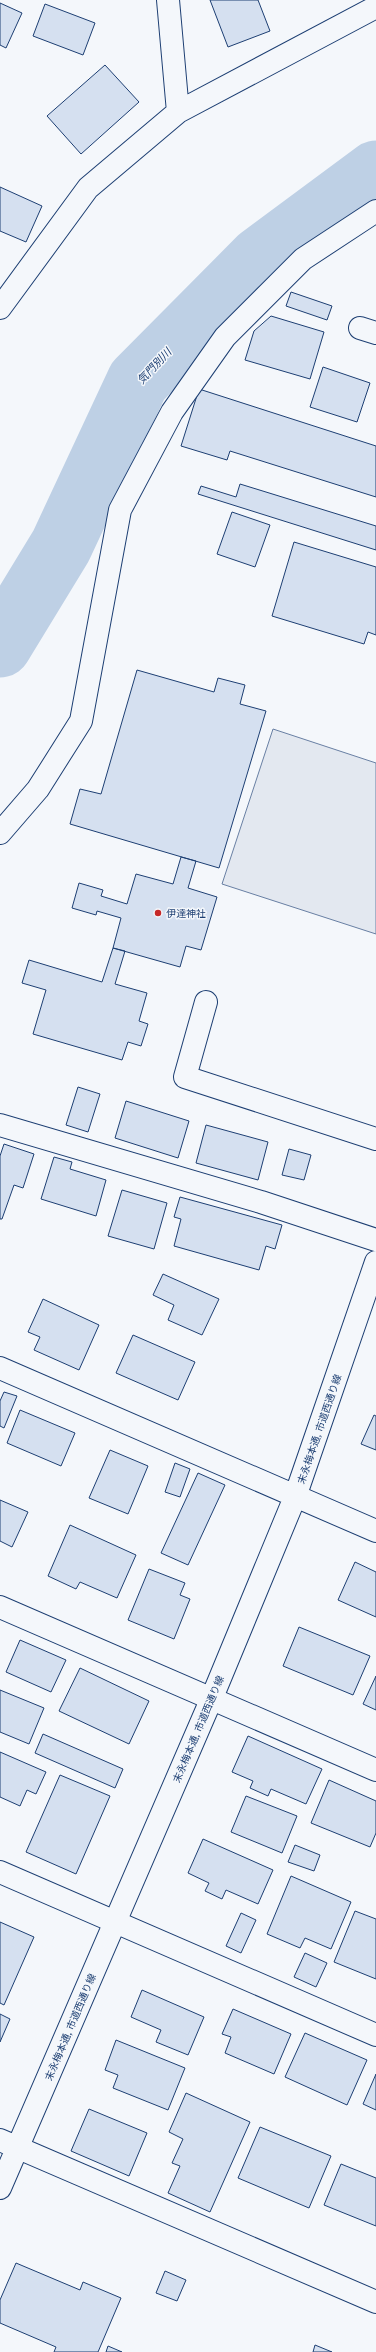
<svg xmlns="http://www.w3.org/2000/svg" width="376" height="2352" font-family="'Noto Serif','Noto Sans JP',serif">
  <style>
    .parking { fill: #e3e8f0; stroke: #687fa3 }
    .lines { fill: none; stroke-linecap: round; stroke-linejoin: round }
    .river { stroke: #bed0e5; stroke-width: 63 }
    .building { fill: #d5e0f0; stroke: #1d3f73 }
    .minor-casing { stroke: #1d3f73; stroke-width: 24 }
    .minor { stroke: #f4f7fb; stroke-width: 22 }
    .poi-dot { fill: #c62828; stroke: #f4f7fb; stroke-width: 1.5 }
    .labels { text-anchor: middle; stroke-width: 3; stroke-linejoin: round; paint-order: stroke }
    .poi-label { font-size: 10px; fill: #1d3f73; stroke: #f4f7fb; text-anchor: start }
    .street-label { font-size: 10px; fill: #1d3f73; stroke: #f4f7fb }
    .water-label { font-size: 11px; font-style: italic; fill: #1d3f73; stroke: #f4f7fb }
  </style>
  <rect width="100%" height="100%" fill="#f4f7fb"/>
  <path class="parking" d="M273,729L376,763V934L222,884Z"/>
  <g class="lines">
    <path class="river" d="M0,646L61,546L138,381L260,258L376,172"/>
  </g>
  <path class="building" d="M210,0H258L270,31L228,47Z
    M0,3L22,13L6,48L0,45Z
    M45,4L95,23L83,55L33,36Z
    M105,65L139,102L81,154L47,116Z
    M0,187L42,206L26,242L0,231Z
    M291,292L332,306L327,320L286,306Z
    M271,316L324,332L310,379L245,360L254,331Z
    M323,367L370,383L357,422L310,407Z
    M199,389L376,446V497L230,451L227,460L181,446Z
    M240,484L376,526V550L198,494L201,486L236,497Z
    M232,512L270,525L255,567L217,554Z
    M294,542L376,567V635L368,632L364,644L272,616Z
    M137,670L214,692L218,678L245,685L240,704L266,711L219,868L70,824L80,789L101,794Z
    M181,857L196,861L188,888L217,897L201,950L186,946L180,967L113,948L121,918L97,911L96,915L72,908L79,883L103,890L101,896L127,904L136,874L173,884Z
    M113,948L125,951L115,984L147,993L139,1021L148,1024L141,1046L128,1042L122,1060L33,1034L46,990L22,983L29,960L102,982Z
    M78,1087L100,1094L88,1132L66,1125Z
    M126,1101L189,1121L178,1158L115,1138Z
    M206,1125L268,1142L258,1180L196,1163Z
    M4,1144L34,1154L23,1188L14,1185L2,1219H0V1156Z
    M289,1149L311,1155L304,1180L282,1175Z
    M54,1157L72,1162L70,1169L106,1180L96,1216L41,1199Z
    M122,1190L167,1203L154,1249L108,1236Z
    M180,1197L282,1225L275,1249L266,1246L259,1270L174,1246L181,1219L174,1217Z
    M163,1274L219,1299L202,1335L168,1320L174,1305L153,1295Z
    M43,1299L99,1325L79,1370L34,1350L40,1337L28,1332Z
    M133,1335L195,1362L178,1400L116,1373Z
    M4,1392L17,1396L4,1428L0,1426V1401Z
    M20,1410L75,1433L61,1466L7,1443Z
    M374,1415L376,1416V1450L361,1444Z
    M110,1450L148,1466L128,1514L89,1498Z
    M175,1463L190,1469L180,1497L165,1492Z
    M198,1473L225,1485L188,1565L161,1553Z
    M0,1500L28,1512L12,1547L0,1541Z
    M70,1525L136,1555L117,1598L80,1582L76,1589L48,1576Z
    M355,1562L376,1572V1617L338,1600Z
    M149,1569L185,1583L180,1595L190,1599L174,1639L128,1620Z
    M299,1627L370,1656L353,1695L283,1666Z
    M20,1640L66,1660L51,1692L6,1672Z
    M80,1668L149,1701L129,1744L59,1711Z
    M376,1676V1710L363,1704Z
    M0,1690L44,1708L29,1744L0,1732Z
    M43,1734L123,1769L115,1788L35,1753Z
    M248,1736L322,1769L306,1804L271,1789L268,1796L250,1788L253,1781L232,1772Z
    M0,1752L46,1772L36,1794L27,1790L20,1806L0,1797Z
    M60,1775L110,1796L76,1874L26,1852Z
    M329,1780L376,1801V1833L370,1847L311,1823Z
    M246,1796L297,1816L282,1853L231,1832Z
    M203,1839L273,1870L258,1904L226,1890L222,1899L205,1891L209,1883L188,1873Z
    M295,1845L320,1855L314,1871L288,1862Z
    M291,1876L351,1902L331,1949L305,1938L300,1948L267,1934Z
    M355,1911L376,1919V1979L334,1962Z
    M241,1913L256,1920L241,1953L226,1946Z
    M0,1922L34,1937L4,2005L0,2003Z
    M305,1953L327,1963L316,1987L294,1977Z
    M142,1990L204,2017L188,2055L156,2042L161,2030L131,2017Z
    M233,2009L291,2034L274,2074L225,2053L231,2037L222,2034Z
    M0,2014L10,2019L0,2042Z
    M305,2033L367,2060L347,2105L285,2077Z
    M116,2040L185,2068L168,2110L113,2088L118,2075L105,2070Z
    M376,2074V2110L363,2104Z
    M186,2093L250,2122L210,2212L168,2193L180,2166L172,2163L183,2139L169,2132Z
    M89,2109L147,2133L129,2176L71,2151Z
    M260,2127L331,2156L309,2208L238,2178Z
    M341,2164L376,2178V2226L324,2205Z
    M16,2263L80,2290L83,2282L121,2298L98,2352H54L56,2347L0,2323V2300Z
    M165,2271L186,2280L177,2301L156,2293Z
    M315,2345L332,2352H313Z
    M108,2346L122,2352H106Z"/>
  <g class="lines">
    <g class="minor-casing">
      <path id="minor" d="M168,0L178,112
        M0,308L88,188L178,112L376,7
        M360,328L376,333
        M0,833L38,789L81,721L120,510L172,412L225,337L303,259L376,211
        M206,1002L185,1077L376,1139
        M0,1125L261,1202L376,1240
        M0,1368L376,1531
        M0,1607L376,1770
        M0,1872L376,2035
        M0,2140L376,2302
        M0,2188L211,1700L295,1497L376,1262"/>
    </g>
    <use href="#minor" class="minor"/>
  </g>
  <circle class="poi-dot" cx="158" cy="913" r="4"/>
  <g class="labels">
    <g class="poi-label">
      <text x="166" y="917">伊達神社</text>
    </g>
    <g class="street-label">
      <text transform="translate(319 1429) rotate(-71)" y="4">末永梅本通, 市道西通り線</text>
      <text transform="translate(198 1729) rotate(-67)" y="4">末永梅本通, 市道西通り線</text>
      <text transform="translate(70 2027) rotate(-67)" y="4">末永梅本通, 市道西通り線</text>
    </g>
    <g class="water-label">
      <text transform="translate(154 366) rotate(-47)" y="4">気門別川</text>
    </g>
  </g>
</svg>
